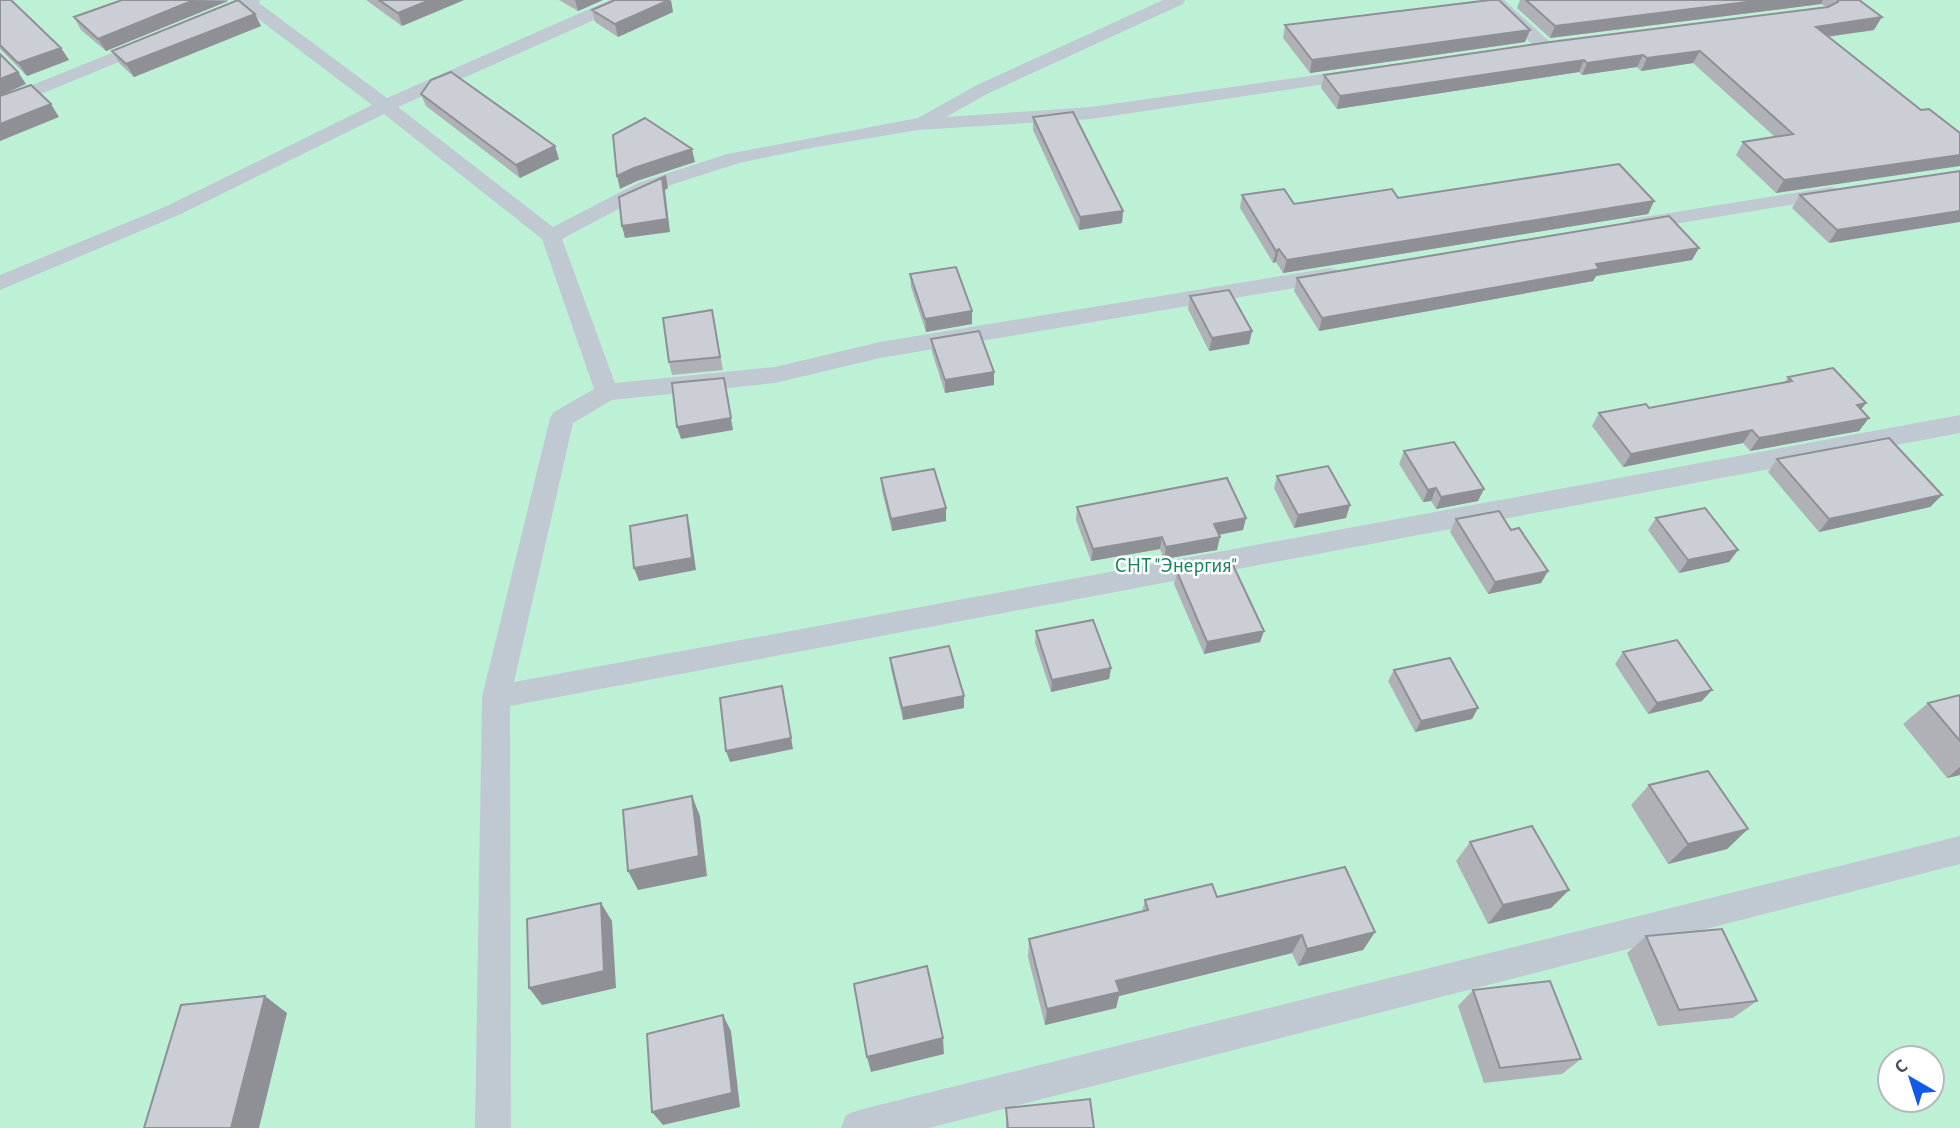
<svg xmlns="http://www.w3.org/2000/svg" width="1960" height="1128" font-family="'Alegreya Sans',sans-serif">
  <style>
    .green { fill: #bdf1d6; fill-rule: evenodd }
    .lines { fill: none; stroke-linecap: round; stroke-linejoin: round }
    .lane { fill: #c0c8d2; fill-rule: evenodd }
    .wall { fill: #afb1b7 }
    .shaded-wall { fill: #8e9095 }
    .building { fill: #cbced5; stroke: #8e9095; stroke-width: 2 }
    .labels { text-anchor: middle; stroke-width: 5; stroke-linejoin: round; paint-order: stroke }
    .park-label { font-size: 21px; fill: #148357; stroke: #fff }
  </style>
  <rect width="100%" height="100%" fill="#f2f0ef"/>
  <path class="green" d="M0,0H1960V1128H0ZM1890,1058H1932V1100H1890Z"/>
  <g class="lines">
    <path class="lane" d="M240,0H260L259,3L387,98L610,0H632L630,4L398,107L553,227L638,183L727,154L918,118L977,85L1163,0H1185L1183,4L989,93L946,117L1091,107L1359,69L1368,74L1359,79L1091,119L918,130L816,147L739,163L652,191L562,239L615,383L775,367L880,342L1330,268L1338,270L1341,275L1338,280L1330,282L880,358L775,383L612,400L573,423L514,682L1960,415V433L510,706L511,1128H475L482,697L550,418L554,412L594,389L542,239L384,114L181,214L0,290V275L167,206L372,105L241,6Z
      M1486,0H1504L1551,43L1554,47L1551,51H1539Z
      M149,38L158,43L155,47L0,111V98Z
      M1831,187L1838,189L1841,193L1838,197L1638,230L1631,229L1628,224L1631,219L1638,218Z
      M1960,836V864L929,1128H841L846,1115L859,1110Z"/>
  </g>
  <path class="wall" d="M0,0L61,48L69,60L27,76L0,49Z
    M122,0H228V1L106,51L81,30L74,17Z
    M366,0H464L402,26Z
    M559,0H603L578,11Z
    M1520,0H1859L1874,30L1828,37L1921,110L1776,193L1736,155L1743,142L1775,137L1693,63L1641,71L1637,67L1582,75L1579,72L1337,109L1321,88L1324,75L1827,7L1821,4L1550,38L1517,8Z
    M592,10L673,12L618,37L595,22Z
    M255,14L261,26L134,77L120,64L112,51Z
    M1285,25L1525,42L1310,73L1283,38Z
    M421,94L559,159L520,178L426,106Z
    M1033,117L1123,211L1122,223L1079,230L1033,130Z
    M1960,171L1829,243L1792,208L1800,195Z
    M1242,195L1294,204L1398,198L1654,201L1648,214L1283,273L1276,262L1273,263L1240,208Z
    M1692,260L1596,276L1593,281L1319,331L1294,291L1297,278Z
    M910,274L972,311V324L926,332L911,287Z
    M1190,296L1252,331L1249,344L1209,351L1188,309Z
    M712,310L723,370L672,375L669,362Z
    M931,339L994,385L945,393L932,352Z
    M1788,377L1866,403L1861,409L1859,431L1750,451L1743,443L1623,467L1592,426L1599,413L1649,408L1785,382Z
    M1404,451L1478,501L1436,509L1431,501L1423,502L1399,464Z
    M1777,459L1942,495L1930,507L1819,532L1768,472Z
    M1277,476L1346,518L1294,528L1274,488Z
    M881,478L946,508V521L892,531L882,491Z
    M1077,507L1246,518L1243,530L1219,535L1217,550L1164,559L1160,549L1091,561L1076,520Z
    M1656,518L1738,550L1729,562L1679,573L1648,530Z
    M1456,519L1548,571L1541,583L1488,594L1450,532Z
    M1177,572L1264,631L1260,642L1204,654L1174,584Z
    M1036,631L1111,668L1109,679L1051,692L1035,643Z
    M1623,652L1702,701L1648,714L1615,664Z
    M890,658L964,708L903,720L891,669Z
    M1394,670L1478,708L1472,719L1415,732L1388,681Z
    M1960,695V775L1947,778L1903,724L1928,703Z
    M1649,785L1748,829L1727,849L1668,864L1631,805Z
    M1470,842L1569,890L1551,908L1488,924L1456,861Z
    M1217,897L1375,932L1363,950L1298,966L1292,953L1119,996L1116,1008L1045,1025L1028,957L1029,939L1142,912L1145,900Z
    M1646,936L1757,1001L1733,1018L1658,1026L1627,953Z
    M1473,990L1581,1059L1562,1074L1484,1083L1458,1006Z
    M1006,1108L1094,1128H1006Z"/>
  <path class="shaded-wall" d="M194,0L228,1L106,51L98,39Z
    M430,0H464L402,26L398,13Z
    M575,0H603L578,11Z
    M671,0L673,12L618,37L615,24Z
    M1763,0H1823L1821,4L1550,38L1555,26Z
    M255,14L261,26L134,77L126,64Z
    M1882,17L1874,30L1809,39L1816,27Z
    M1530,30L1525,42L1310,73L1312,60Z
    M61,48L69,60L27,76L18,63Z
    M1700,51L1693,63L1641,71L1647,58Z
    M1643,55L1637,67L1582,75L1587,63Z
    M1584,60L1579,72L1337,109L1340,96Z
    M18,72L26,84L0,96V79Z
    M51,104L59,117L0,141V124Z
    M555,146L559,159L520,178L516,165Z
    M692,149L695,162L637,181L620,189L617,176L634,168Z
    M1960,155V166L1776,193L1784,180Z
    M666,176L668,188L665,190L670,232L625,238L622,226L662,178Z
    M1654,201L1648,214L1283,273L1287,260Z
    M1123,211L1122,223L1079,230L1080,217Z
    M1960,211V222L1829,243L1837,230Z
    M1699,248L1692,260L1596,276L1593,281L1319,331L1322,318L1596,264Z
    M1279,249L1276,262L1273,263L1276,251Z
    M972,311V324L926,332L925,319Z
    M1252,331L1249,344L1209,351L1212,338Z
    M994,372V385L945,393V380Z
    M724,378L733,430L681,439L677,427Z
    M1866,403L1856,416L1857,405Z
    M1869,418L1859,431L1750,451L1759,438Z
    M1752,430L1743,443L1623,467L1631,454Z
    M1436,488L1431,501L1423,502L1428,490Z
    M1484,489L1478,501L1436,509L1441,497Z
    M1942,495L1930,507L1819,532L1829,519Z
    M1350,505L1346,518L1294,528L1298,515Z
    M946,508V521L892,531L891,519Z
    M687,515L690,528L696,570L639,581L634,568Z
    M1246,518L1243,530L1211,536L1214,524Z
    M1162,537L1160,549L1091,561L1093,549Z
    M1220,537L1217,550L1164,559L1166,547Z
    M1738,550L1729,562L1679,573L1688,560Z
    M1548,571L1541,583L1488,594L1495,582Z
    M1264,631L1260,642L1204,654L1207,642Z
    M1111,668L1109,679L1051,692L1052,680Z
    M782,686L793,749L730,762L726,751Z
    M1712,690L1702,701L1648,714L1657,703Z
    M964,696V708L903,720L902,708Z
    M1478,708L1472,719L1415,732L1421,721Z
    M1960,767V775L1947,778Z
    M692,796L700,816L707,876L638,890L628,871Z
    M1748,829L1727,849L1668,864L1688,844Z
    M1569,890L1551,908L1488,924L1503,905Z
    M601,903L612,921L616,988L542,1005L529,988Z
    M1375,932L1363,950L1298,966L1307,949Z
    M1302,935L1292,953L1119,996L1116,1008L1045,1025L1047,1009L1116,981Z
    M265,996L287,1013L259,1128H231Z
    M723,1015L731,1031L740,1107L663,1125L652,1112Z
    M943,1038L944,1054L871,1072L867,1057Z"/>
  <path class="building" d="M0,0H11L61,48L18,63L0,45Z
    M122,0H194L98,39L74,17Z
    M238,0L255,14L126,64L112,51Z
    M379,0H430L398,13Z
    M615,0H669L615,24L592,10Z
    M1490,0H1499L1530,30L1312,60L1285,25Z
    M1526,0H1763L1555,26Z
    M1838,0H1859L1882,17L1816,27L1921,110L1929,109L1960,133V155L1784,180L1743,142L1793,134L1700,51L1647,58L1643,55L1587,63L1584,60L1340,96L1324,75L1550,42L1828,7L1838,2Z
    M0,54L18,72L0,79Z
    M451,72L555,146L516,165L421,94L431,80Z
    M31,85L51,104L0,124V96Z
    M1073,112L1123,211L1080,217L1033,117Z
    M645,118L692,149L634,168L617,176L613,135Z
    M1619,164L1654,201L1287,260L1279,249L1276,251L1242,195L1284,189L1294,204L1392,189L1398,198Z
    M1960,171V211L1837,230L1800,195Z
    M666,176L662,178L667,219L622,226L619,197Z
    M1669,216L1699,248L1596,264L1599,269L1322,318L1297,278Z
    M956,267L972,311L925,319L910,274Z
    M1229,290L1252,331L1212,338L1190,296Z
    M712,310L720,357L669,362L663,318Z
    M979,331L994,372L945,380L931,339Z
    M1833,368L1866,403L1857,405L1869,418L1759,438L1752,430L1631,454L1599,413L1646,404L1649,408L1792,381L1788,377Z
    M724,378L731,418L677,427L672,383Z
    M1889,438L1942,495L1829,519L1777,459Z
    M1454,442L1484,489L1441,497L1436,488L1428,490L1404,451Z
    M1328,466L1350,505L1298,515L1277,476Z
    M934,469L946,508L891,519L881,478Z
    M1227,478L1246,518L1214,524L1220,537L1166,547L1162,537L1093,549L1077,507Z
    M1705,508L1738,550L1688,560L1656,518Z
    M1499,511L1511,530L1519,528L1548,571L1495,582L1456,519Z
    M687,515L692,558L634,568L630,526Z
    M1231,561L1264,631L1207,642L1177,572Z
    M1093,620L1111,668L1052,680L1036,631Z
    M1677,640L1712,690L1657,703L1623,652Z
    M949,646L964,696L902,708L890,658Z
    M1450,658L1478,708L1421,721L1394,670Z
    M782,686L791,738L726,751L720,698Z
    M1960,695V741L1928,703Z
    M1708,771L1748,829L1688,844L1649,785Z
    M692,796L699,856L628,871L623,810Z
    M1532,826L1569,890L1503,905L1470,842Z
    M1345,867L1375,932L1307,949L1302,935L1116,981L1120,992L1047,1009L1029,939L1148,910L1145,900L1212,884L1217,897Z
    M601,903L604,971L529,988L527,919Z
    M1722,929L1757,1001L1679,1010L1646,936Z
    M927,966L943,1038L867,1057L854,984Z
    M1550,981L1581,1059L1500,1068L1473,990Z
    M265,996L231,1128H144L181,1005Z
    M723,1015L732,1093L652,1112L647,1034Z
    M1090,1099L1094,1128H1008L1006,1108Z"/>
  <g class="labels">
    <g class="park-label">
      <text x="1176" y="572">СНТ "Энергия"</text>
    </g>
  </g>
  <g transform="translate(1911 1079) rotate(321)"><circle r="33" fill="#ffffff" stroke="#b5b9bf" stroke-width="2"/>
  <path d="M0-5L12 26L0 18L-12 26Z" fill="#135ae9"/>
  <text y="-10" font-size="19" font-weight="bold" text-anchor="middle" fill="#47505e">С</text>
  </g>
</svg>
